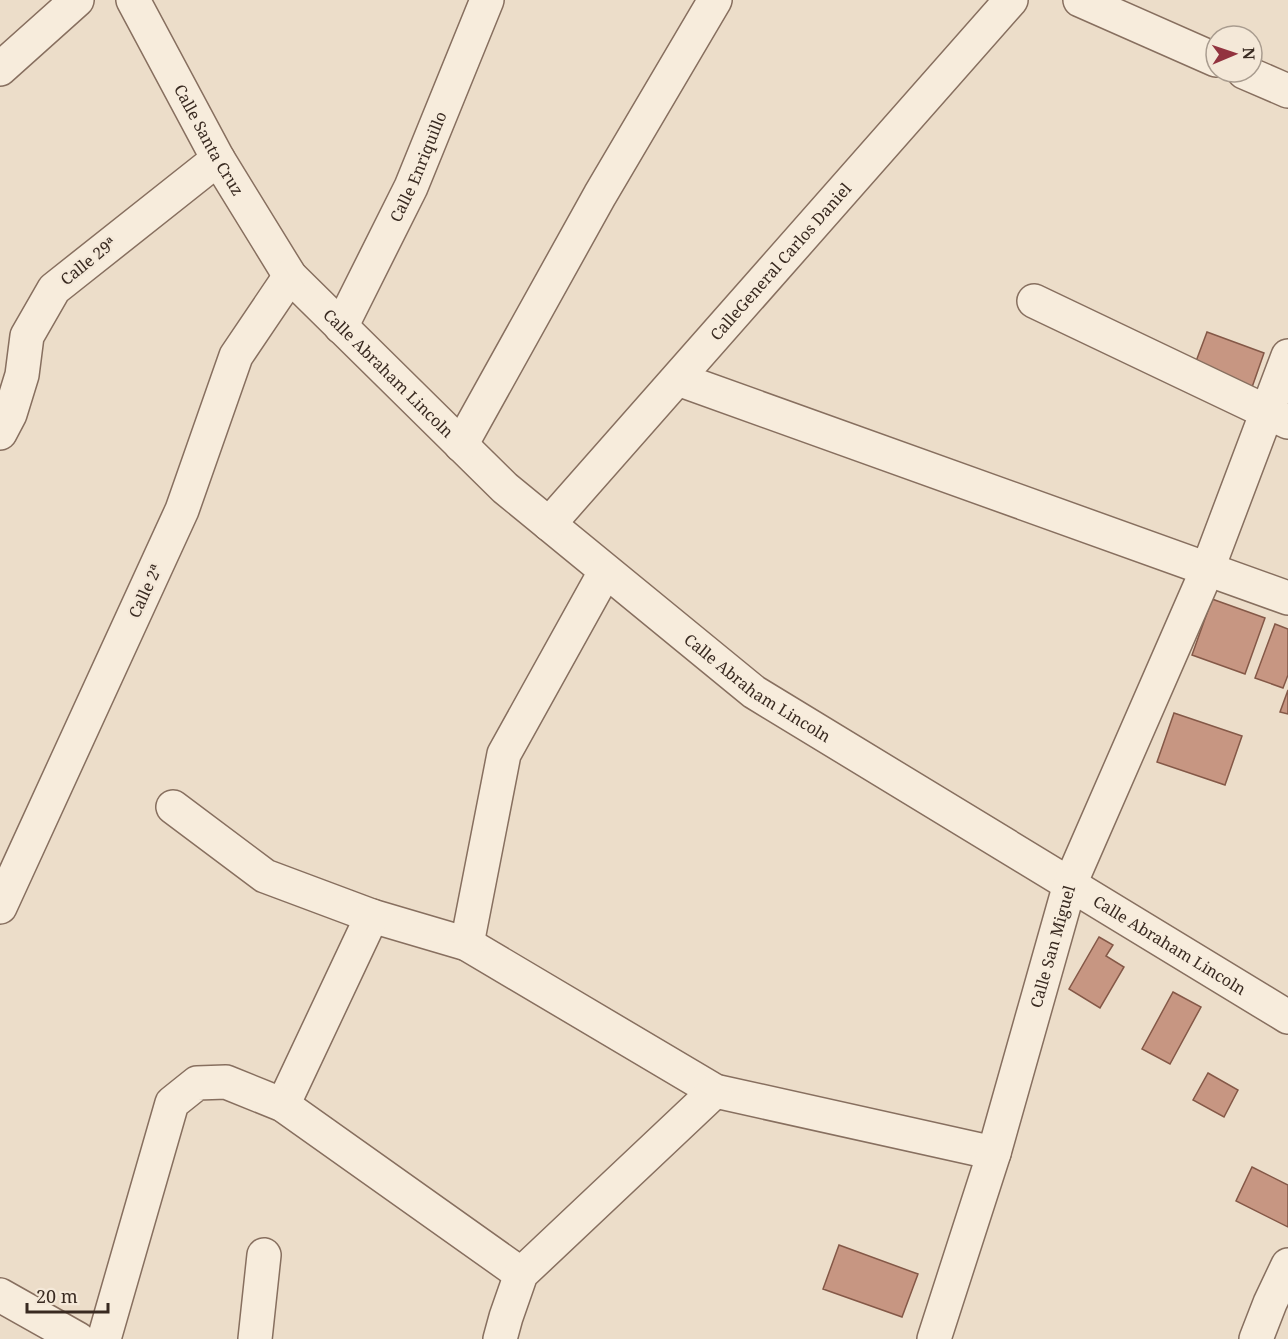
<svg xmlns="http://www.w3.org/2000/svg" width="1288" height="1339" font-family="'Noto Serif',serif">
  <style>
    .building { fill: #c79682; stroke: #845847; stroke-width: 1.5 }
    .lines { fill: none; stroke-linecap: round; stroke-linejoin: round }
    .minor-casing { stroke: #876f5f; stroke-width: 36 }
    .minor { stroke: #f7ecdc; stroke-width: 33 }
    .labels { text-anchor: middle; stroke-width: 4.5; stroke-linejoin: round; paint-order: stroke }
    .street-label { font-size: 16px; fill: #392a21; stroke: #f4e8d8 }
  </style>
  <rect width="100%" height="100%" fill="#ecddc9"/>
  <path class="building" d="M1207,332L1264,353L1250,393L1192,372Z
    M1212,599L1265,618L1245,674L1192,655Z
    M1275,624L1288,629V675L1283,688L1255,678Z
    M1288,690V714L1280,712Z
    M1174,713L1242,736L1225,785L1157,762Z
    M1099,937L1113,945L1106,956L1124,967L1100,1008L1069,989Z
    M1173,992L1201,1007L1170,1064L1142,1049Z
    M1208,1073L1238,1090L1224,1117L1193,1100Z
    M1252,1167L1288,1185V1227L1236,1201Z
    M839,1245L918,1274L902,1317L823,1289Z"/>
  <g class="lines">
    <g class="minor-casing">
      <g id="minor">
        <path id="s1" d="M133,0L218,159L290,276L505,488L754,692L1288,1017"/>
        <path d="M1080,0L1216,60"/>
        <path d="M0,69L77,0"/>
        <path d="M1244,72L1288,91"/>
        <path d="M1034,301L1288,422"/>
        <path id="s2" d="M341,327L411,187L487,0"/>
        <path d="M678,379L1288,598"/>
        <path d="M0,433L10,414L22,375L27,336L54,289L218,159"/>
        <path d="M461,445L600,195L715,0"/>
        <path id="s3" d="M549,524L1011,0"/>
        <path d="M173,807L265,876L372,916L467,944L715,1091L994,1153"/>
        <path d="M0,907L182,510L236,356L290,276"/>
        <path d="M467,944L504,754L605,572"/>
        <path d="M283,1105L372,916"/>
        <path d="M0,1295L78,1339"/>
        <path d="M104,1339L172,1103L197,1083L226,1082L283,1105L521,1274"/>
        <path d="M255,1339L264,1255"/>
        <path d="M500,1339L506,1317L521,1274L715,1091"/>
        <path id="s4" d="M934,1339L994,1153L1070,884L1208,568L1288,356"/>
        <path d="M1256,1339L1270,1303L1288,1265"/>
      </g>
    </g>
    <use href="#minor" class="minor"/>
  </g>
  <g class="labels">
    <g class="street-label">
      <text dy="6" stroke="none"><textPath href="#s1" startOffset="159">Calle Santa Cruz</textPath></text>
      <text dy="6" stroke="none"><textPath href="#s2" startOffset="178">Calle Enriquillo</textPath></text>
      <text transform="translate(88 261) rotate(-39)" y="6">Calle 29ª</text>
      <text dy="6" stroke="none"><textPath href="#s3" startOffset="350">CalleGeneral Carlos Daniel</textPath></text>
      <text dy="6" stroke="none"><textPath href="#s1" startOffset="456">Calle Abraham Lincoln</textPath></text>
      <text transform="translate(145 591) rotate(-65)" y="6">Calle 2ª</text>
      <text dy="6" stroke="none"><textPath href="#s1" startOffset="942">Calle Abraham Lincoln</textPath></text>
      <text dy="6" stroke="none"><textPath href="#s1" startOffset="1428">Calle Abraham Lincoln</textPath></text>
      <text dy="6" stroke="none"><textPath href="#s4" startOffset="410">Calle San Miguel</textPath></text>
    </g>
  </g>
  <g transform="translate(1234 54) rotate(88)"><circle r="28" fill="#f4e8d8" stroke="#a99c8f" stroke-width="1.5"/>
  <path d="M0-4.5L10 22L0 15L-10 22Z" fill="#92333f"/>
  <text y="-9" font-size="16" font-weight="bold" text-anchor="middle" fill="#392a21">N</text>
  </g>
  <path d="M27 1303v9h81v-9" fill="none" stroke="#392a21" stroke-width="3"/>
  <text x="36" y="1303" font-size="18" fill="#392a21" stroke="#f4e8d8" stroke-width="4.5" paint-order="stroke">20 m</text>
</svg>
